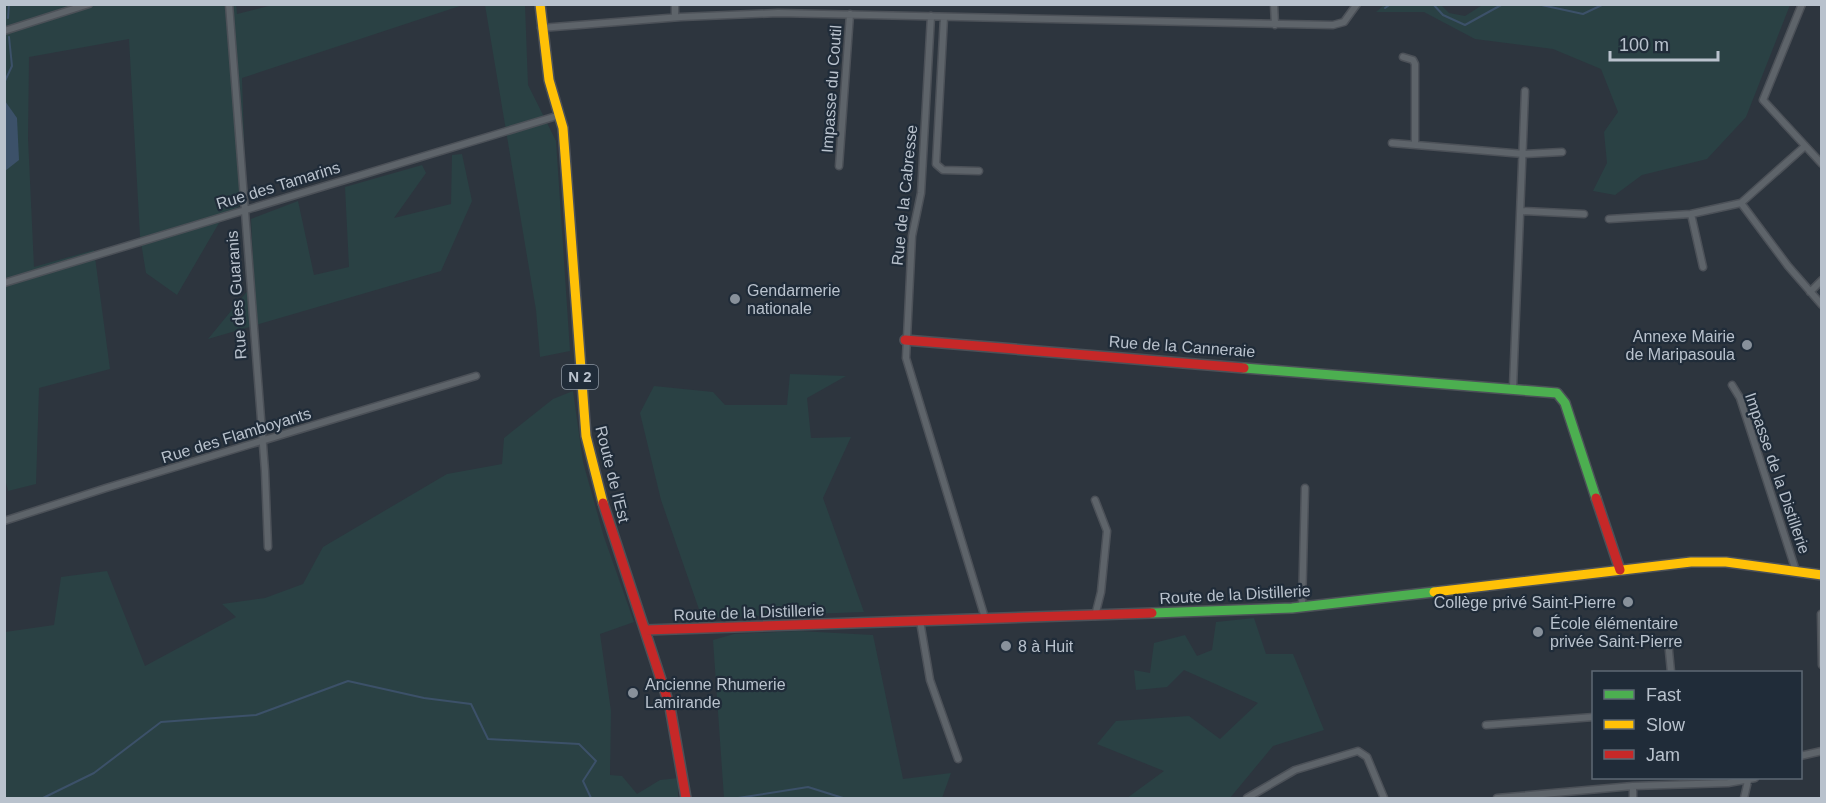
<svg xmlns="http://www.w3.org/2000/svg" width="1826" height="803" font-family="Helvetica,sans-serif">
  <style>
    .green { fill: #2a4144 }
    .water { fill: #3c5169 }
    .lines { fill: none; stroke-linecap: round; stroke-linejoin: round }
    .stream { stroke: #3c5169; stroke-width: 2 }
    .street-casing { stroke: #4c5158; stroke-width: 9 }
    .fast-casing { stroke: #4c5158; stroke-width: 12 }
    .slow-casing { stroke: #4c5158; stroke-width: 12 }
    .jam-casing { stroke: #4c5158; stroke-width: 12 }
    .street { stroke: #5e646a; stroke-width: 6 }
    .fast { stroke: #4caf50; stroke-width: 9 }
    .slow { stroke: #ffc107; stroke-width: 9 }
    .jam { stroke: #c62828; stroke-width: 9 }
    .poi-dot { fill: #88919b; stroke: #202c39; stroke-width: 2 }
    .labels { text-anchor: middle; stroke-width: 4.5; stroke-linejoin: round; paint-order: stroke }
    .shield { fill: #202c39; stroke: #8b95a1; stroke-width: 1.5 }
    .shield-label { font-size: 15px; font-weight: bold; fill: #b9c2cd }
    .street-label { font-size: 16px; fill: #b9c2cd; stroke: #202c39 }
    .poi-label { font-size: 16px; fill: #b9c2cd; stroke: #202c39; text-anchor: start }
  </style>
  <rect width="100%" height="100%" fill="#2d353e"/>
  <path class="green" d="M236,4L237,14L276,4L463,5L242,78L246,200L219,223L177,295L146,273L140,236L129,39L29,57L28,138L34,267L94,250L110,369L39,388L36,484L8,491L4,475V5Z
    M485,5H525L528,85L556,141L570,351L540,357L536,310Z
    M1384,5H1441L1449,13L1465,16L1484,4L1790,5L1746,117L1707,159L1642,175L1615,195L1593,191L1607,163L1604,132L1618,112L1601,69L1553,49L1475,39L1424,12H1376Z
    M462,154L472,201L441,271L208,339L254,283L251,219L298,201L314,275L349,267L345,187L422,165L426,173L394,218L451,204L452,155Z
    M790,374L846,376L807,398L811,438L851,437L823,498L864,612L702,618L661,500L640,413L654,386L713,392L725,405H787Z
    M573,391L583,462L604,537L634,622L600,634L611,711L610,775L622,776L637,794L660,780L678,778V798H5V632L54,625L61,577L107,571L145,666L236,617L222,604L265,598L303,584L323,547L447,474L502,464L504,438L553,399Z
    M1254,618L1266,654H1293L1324,730L1273,746L1230,798H1127L1164,771L1097,744L1116,721L1189,716L1220,739L1258,703L1184,670L1167,687L1136,690L1134,670L1150,673L1154,643L1185,635L1197,656L1212,650L1216,622Z
    M799,631L873,635L903,779L951,773L942,798H724L713,640L734,634Z"/>
  <path class="water" d="M5,101L17,118L19,160L5,171Z"/>
  <g class="lines">
    <path class="stream" d="M1433,4L1443,15L1465,25L1503,4
      M1537,4L1583,14L1604,4
      M1385,8L1391,4
      M8,18L9,4
      M4,83L12,66L9,37
      M43,798L94,773L161,722L256,715L348,681L424,698L471,704L488,739L579,744L596,761L583,781L591,798
      M738,798L808,787L843,798"/>
    <g class="street-casing">
      <path id="street" d="M229,4L265,471L268,547
        M675,4V17
        M1274,4L1275,25
        M1802,4L1763,100L1822,164
        M931,16L921,193L912,236L906,358L985,618
        M944,17L936,164L943,170L979,171
        M541,28L681,17L778,13L1333,25L1344,22L1357,4
        M4,31L89,4
        M1403,57L1413,60L1415,64V145
        M1392,143L1524,154L1562,152
        M839,166L850,14
        M1741,203L1788,266L1822,305
        M1741,203L1804,147
        M1522,211L1584,214
        M1691,214L1703,267
        M1609,219L1691,214L1741,203
        M4,283L560,115
        M1810,292L1822,280
        M1732,385L1740,398L1796,571
        M1513,387L1525,91
        M1095,500L1107,531L1101,592L1095,616
        M4,521L106,488L476,376
        M1302,607L1305,488
        M1821,614L1822,665
        M920,621L930,680L958,759
        M1668,641L1671,672
        M1486,725L1594,717
        M1800,756L1822,751
        M1633,786V798
        M1247,798L1295,770L1358,751L1367,757L1384,798
        M1497,798L1633,786L1728,783L1755,778
        M1744,798L1748,781"/>
    </g>
    <g class="fast-casing">
      <path id="fast" d="M1244,368L1557,393L1565,403L1596,498
        M1152,613L1292,608L1434,592"/>
    </g>
    <g class="slow-casing">
      <path id="slow" d="M540,4L549,80L563,128L586,436L603,503
        M1434,592L1691,562H1726L1822,575"/>
    </g>
    <g class="jam-casing">
      <path id="jam" d="M905,340L1244,368
        M1596,498L1620,570
        M603,503L670,707L686,798
        M646,630L1152,613"/>
    </g>
    <use href="#street" class="street"/>
    <use href="#fast" class="fast"/>
    <use href="#slow" class="slow"/>
    <use href="#jam" class="jam"/>
  </g>
  <g class="poi-dot">
    <circle cx="735" cy="299" r="6"/>
    <circle cx="1747" cy="345" r="6"/>
    <circle cx="1628" cy="602" r="6"/>
    <circle cx="1538" cy="632" r="6"/>
    <circle cx="1006" cy="646" r="6"/>
    <circle cx="633" cy="693" r="6"/>
  </g>
  <g class="labels">
    <rect class="shield" x="562" y="365" width="36" height="24" rx="4.5"/>
    <g class="shield-label">
      <text x="580" y="382">N 2</text>
    </g>
    <g class="street-label">
      <text transform="translate(831 89) rotate(-86)" y="6">Impasse du Coutil</text>
      <text transform="translate(278 185) rotate(-17)" y="6">Rue des Tamarins</text>
      <text transform="translate(904 195) rotate(-84)" y="6">Rue de la Cabresse</text>
      <text transform="translate(236 295) rotate(-94)" y="6">Rue des Guaranis</text>
      <text transform="translate(1182 346) rotate(4)" y="6">Rue de la Canneraie</text>
      <text transform="translate(236 435) rotate(-17)" y="6">Rue des Flamboyants</text>
      <text transform="translate(1778 473) rotate(71)" y="6">Impasse de la Distillerie</text>
      <text transform="translate(613 474) rotate(76)" y="6">Route de l'Est</text>
      <text transform="translate(1235 594) rotate(-3)" y="6">Route de la Distillerie</text>
      <text transform="translate(749 612) rotate(-2)" y="6">Route de la Distillerie</text>
    </g>
    <g class="poi-label">
      <text x="747" y="296">Gendarmerie<tspan x="747" dy="18">nationale</tspan></text>
      <text x="1735" y="342" text-anchor="end">Annexe Mairie<tspan x="1735" dy="18">de Maripasoula</tspan></text>
      <text x="1616" y="608" text-anchor="end">Collège privé Saint-Pierre</text>
      <text x="1550" y="629">École élémentaire<tspan x="1550" dy="18">privée Saint-Pierre</tspan></text>
      <text x="1018" y="652">8 à Huit</text>
      <text x="645" y="690">Ancienne Rhumerie<tspan x="645" dy="18">Lamirande</tspan></text>
    </g>
  </g>
  <rect width="1826" height="803" fill="none" stroke="#b9c2cd" stroke-width="12"/>
  <rect x="1592" y="671" width="210" height="108" fill="#202c39" stroke="#5d6874" stroke-width="1.5"/>
  <rect x="1604" y="690" width="30" height="9" fill="#4caf50" stroke="#5d6874" stroke-width="1.5"/>
  <text x="1646" y="701" font-size="18" fill="#b9c2cd">Fast</text>
  <rect x="1604" y="720" width="30" height="9" fill="#ffc107" stroke="#5d6874" stroke-width="1.5"/>
  <text x="1646" y="731" font-size="18" fill="#b9c2cd">Slow</text>
  <rect x="1604" y="750" width="30" height="9" fill="#c62828" stroke="#5d6874" stroke-width="1.5"/>
  <text x="1646" y="761" font-size="18" fill="#b9c2cd">Jam</text>
  <path d="M1610 51v9h108v-9" fill="none" stroke="#b9c2cd" stroke-width="3"/>
  <text x="1619" y="51" font-size="18" fill="#b9c2cd" stroke="#202c39" stroke-width="4.5" paint-order="stroke">100 m</text>
</svg>
